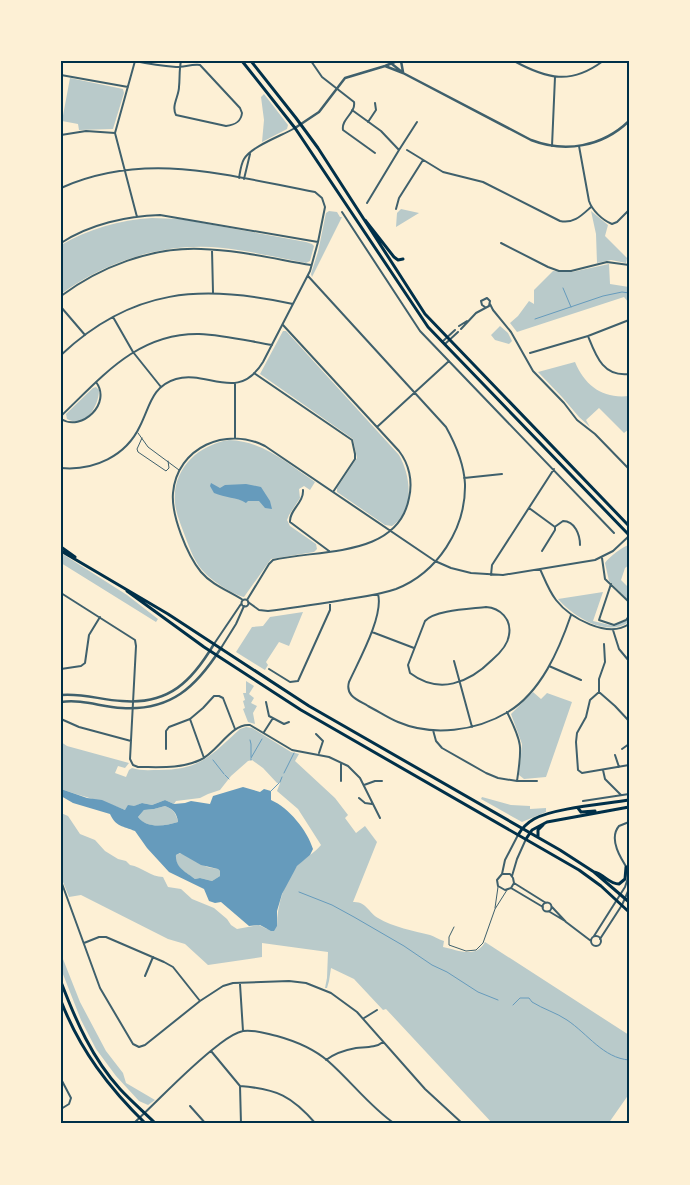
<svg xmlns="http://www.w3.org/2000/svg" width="690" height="1185" font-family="'Roboto Condensed',sans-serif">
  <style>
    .green { fill: #b9caca }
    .water { fill: #669bbc; fill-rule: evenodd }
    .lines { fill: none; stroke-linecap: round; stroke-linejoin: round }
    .stream { stroke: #669bbc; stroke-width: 1 }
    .service { stroke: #3f606c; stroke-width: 1 }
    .minor { stroke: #3f606c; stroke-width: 2 }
    .tertiary { stroke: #3f606c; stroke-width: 2.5 }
    .secondary { stroke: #003049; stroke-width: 3 }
    .primary { stroke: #003049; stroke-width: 3 }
    .neatline { fill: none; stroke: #003049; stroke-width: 2 }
  </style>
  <rect width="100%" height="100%" fill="#fdf0d5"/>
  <path class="green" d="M70,78L123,89L124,93L113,129L79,130L78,124L62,121Z
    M264,94L288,125L287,129L262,142L264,120L261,97Z
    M401,209L419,213L396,227L397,213Z
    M329,211L337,212L340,217H342L312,277L311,274L318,252L326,213Z
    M591,211L608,225L605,236L627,258L626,263L611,260L597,263L596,234Z
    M152,218L180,219L306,242L312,244L314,246L310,261L306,263C279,258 251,251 223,248C165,242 108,260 61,294V245C89,229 119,220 152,218Z
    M609,264L610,284L629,287V303L624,297L517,332L510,323L518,316L529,301L534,304V290L553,271L572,272Z
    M500,326L508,333L512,341L509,344L495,340L491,335Z
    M283,331H286L399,455C411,476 415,510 392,526L385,525L337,492V488L357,458L353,439L260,374Z
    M575,362C585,386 603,399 629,396V429L624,433L599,408L586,420L590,427L579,417L562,397L538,372Z
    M96,387L99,390C99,406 85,429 67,419L66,414L93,388Z
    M229,440C263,441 288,464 315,482L310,490L304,486L299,489L300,498L289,515L287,520L290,526L316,544L317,549L314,552L271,559L244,597C234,595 212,581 205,573C195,564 190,549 185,536C181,525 176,514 175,503C172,469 198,445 229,440Z
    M629,545V565L625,568L621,580L629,588V594L627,596L629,601L609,581L605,563C609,557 622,547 629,545Z
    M61,553L127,595L158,619L156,622L61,563Z
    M603,592L593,621L614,626L629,619V622C606,638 573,616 558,599Z
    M303,612L289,646L279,642L266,662L268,665L265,670L236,652L252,627L263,626L270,617Z
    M246,681L254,686L249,694L254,698L251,703L257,706L253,713L255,724L248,722L243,709L245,708L243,701L245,700L243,693H246Z
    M533,692L541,699L547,693L572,702L546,777L524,779L519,775L522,744L511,714Z
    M246,727L252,728L291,752L299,754L295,761L335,798L348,815L345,818L356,833L365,826L377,842L353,902C366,901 369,913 378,918C393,927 414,931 430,935C434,936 439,940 444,941L443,947C458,950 476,959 485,942L629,1035V1094L608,1124H493L386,1009L383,1010L354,979L331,968L329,981L327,988H325L327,978L328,952L262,943V957L208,965L185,944L168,939L81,895L69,897L61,877V813L68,816L80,834L95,840L105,851L118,859L126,861L130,865C142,867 151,877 163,877L168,887L181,889L192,899L214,908L227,919L231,925L237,929L259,925L267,929L277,926C277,905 284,883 297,866C304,858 315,853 321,845L298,809L277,791L280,783H277L263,768L252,760L248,761L231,776L220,790L208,794L200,798L176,801L174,804L165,800L152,805L142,803L125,810C104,801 83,797 61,789V742L67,746L129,763L125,768L118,766L115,773L126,777L129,770L132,768C140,771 150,770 159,770C201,770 211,755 240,729Z
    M482,797L511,805L530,806V809L546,808V812L522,822L481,799Z
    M165,806C173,809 176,813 178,822C165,826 146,829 138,817L144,810L154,809Z
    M181,853L207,867L218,869L220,871V876L212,881L200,878L195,879C186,872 174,868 176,855Z
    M61,954L80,1002L106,1051L123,1073L126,1083L155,1100L148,1105L139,1101L116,1076L96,1049L81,1020L68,987L61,969Z"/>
  <path class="water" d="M211,483L220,488L225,485L246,484L261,487L270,501L272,509L265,508L259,501H248L246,503C237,497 225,498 214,493L210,486Z
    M243,787L260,792L264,789L271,791V800C289,808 307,830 313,849L310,855L297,866L282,894L277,911V926L274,931H271L260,925L249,926L221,902L215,903L209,901L204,889L169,872L147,848L135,831C123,826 116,827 110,814L73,803L61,796V789L87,798L102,800L125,810L128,805L134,806L142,803L152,805L165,800L174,804L185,803L191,801L210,804L213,796ZM165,806C173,809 177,813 178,822C165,826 147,829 138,817L144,810L154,809ZM180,853L201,865L218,869L220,871V876L212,881L200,878L195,879C186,872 175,868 176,855Z"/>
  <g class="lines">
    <path class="stream" d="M563,288L571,307
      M535,319L603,296L622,292L629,293
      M250,740L251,744V757
      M251,758L262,739
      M213,760L224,774
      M251,760V759
      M284,773L294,753
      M225,775L229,779
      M280,782L282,777
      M271,791L279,783
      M299,892L332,905L354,917L404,946L432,965L447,972L478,992L498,1000
      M513,1005L520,998H529L532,1002C543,1009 557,1013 567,1020C588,1034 603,1058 629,1060"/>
    <path class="service" d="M138,433L148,447L179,470
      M142,438L137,449L138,452L166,471L169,468L168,461
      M495,908L498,887
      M454,927L449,937V945L466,951L476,950L483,943L495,909L507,890"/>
    <path class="minor" d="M135,61C149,64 162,66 176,67C184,67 192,64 200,65L240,108L242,113C241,122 235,125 226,126L176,115C171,106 179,96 179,87C180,78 179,70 181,61
      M311,61L322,77L354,102C356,113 341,119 343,130L375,153
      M514,61C547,79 571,85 603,61
      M61,75L128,87
      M352,110L381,131L399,150L417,122
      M368,122L376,110L375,103
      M115,133L137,217
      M115,133L135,61
      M61,135L86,131L115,133
      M552,146L555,77
      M579,146L589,201C592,210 602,220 612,224L617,222L629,210
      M407,150L443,172L483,182L560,221C574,224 582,215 591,207
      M239,178C240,172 241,164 244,159C252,146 281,136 295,128
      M244,179L250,154
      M61,188C146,150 229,176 315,192L322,198L325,207L318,242L310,271L263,362C238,403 208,370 176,379C152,386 150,406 140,426C126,456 94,471 61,468
      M367,203L399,150
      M396,209L399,198L423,160
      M342,212L420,331L614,533
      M61,243C90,224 127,216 160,215L318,242
      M501,243L548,267L559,271H571L607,262L629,265
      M212,250L213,292
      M61,296C100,267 151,247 201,249C238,250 275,259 311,265
      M490,304L493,310L511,332L533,371L564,403L577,420L595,434L629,469
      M61,307L85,335
      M113,317L133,352L161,387
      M459,326L467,321
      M461,329L476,313L489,306L490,301L487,298L481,301L482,305L485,307
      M588,336C596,356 603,377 629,374
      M442,342L455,330
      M445,344L458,332
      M530,353L588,336L629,320
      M61,355C132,288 202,284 293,304
      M254,373L352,440L355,454V459L333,492
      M235,383V438
      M61,416C102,377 137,333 199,334C224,335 248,341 272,345
      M61,419C82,432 112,403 96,382
      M377,427L449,361
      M464,478L502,474
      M303,490C304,503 289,510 290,522L329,551
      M529,508L555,527V530L542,551
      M556,526L563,521C575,521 580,535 580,545
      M602,558L605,579L629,602
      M540,569C545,580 549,591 556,600C570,618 608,639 629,624
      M491,575L492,565L554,469
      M611,584L599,620L614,625L626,620L629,616
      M61,593L135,640L136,646L130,759L133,765L138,767C160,767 180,769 200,760C217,753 231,723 250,725L292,750L329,757L348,766L360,778L380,818
      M378,594C384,616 358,662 349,682C345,696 358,700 368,706C378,711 388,718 398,722C433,737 476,731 508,712C541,692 559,650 571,615
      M628,596H629
      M241.5 603a3.5 3.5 0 1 1 7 0a3.5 3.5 0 1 1-7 0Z
      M243,600C229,591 212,585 201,572C187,555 171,515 173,493C177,447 227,426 265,446L435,561L451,568L471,573L503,575L595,560L613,551L629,536
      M247,600L269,564L273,560C319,549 398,558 409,498C413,481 409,464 399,451L283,325
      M248,602L259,610L268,611C293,608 318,604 343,600C361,597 379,595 396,589C437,573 466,529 465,484C464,463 456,445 446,427L308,276
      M486,607C500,608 512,619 509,635C508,644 499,654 492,660C469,683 439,695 410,673L408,665L425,621C435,610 470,609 486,607Z
      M613,630L619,649L629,661
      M372,632L414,648
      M214,644L241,604
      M221,648L236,624L244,606
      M454,661L472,727
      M549,666L581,680
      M61,669L81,666L85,663L89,635L100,617
      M269,669L290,682L298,681L330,610V602
      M628,670H629
      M599,692L590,700L586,717L577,733L576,742L578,770L582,773L629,765
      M599,692V679L605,662L604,644
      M599,692L615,706L629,721
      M266,702L269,716L284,724L289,722
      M507,712C523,744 522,747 517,781
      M61,719L79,727L131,741
      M190,719L204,758
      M433,730L436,741L442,748L486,773L498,778L517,781H537
      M264,732L273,718
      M316,734L323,741L319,753
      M166,749V731L169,727L190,719L203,708L214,696H219L223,698L235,729
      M622,749L629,744
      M615,755L619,767
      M603,770L605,779L621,795
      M341,781V764
      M364,785L375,781H382
      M359,798L365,803L372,804
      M583,801L629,794
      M629,822L619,826C608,839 621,859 629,871
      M502,874L505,860L518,835
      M512,876L517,859L526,839
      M61,881L100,988L133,1044L139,1047L145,1045L200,1001L223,986L233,983L289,981L306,983L331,993L357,1012L425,1089L463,1124
      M514,883L511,888L505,890L498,886L497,880L502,874H510L513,878L514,883L546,903
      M511,888L543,907
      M542.5 907a4.5 4.5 0 1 1 9 0a4.5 4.5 0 1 1-9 0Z
      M552,907L566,922L591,941
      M550,912L565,921
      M594,936L625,887L628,878L627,872
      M591 941a5 5 0 1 1 10 0a5 5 0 1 1-10 0Z
      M600,939L622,905L629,889
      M84,943L99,937H106L164,962L173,967L200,1001
      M145,976L153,957
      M240,984L243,1031
      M364,1018L377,1010
      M211,1051L240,1086C277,1089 292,1096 316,1124
      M326,1060C335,1053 345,1050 356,1048C365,1047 376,1048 383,1042
      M61,1079L71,1098L69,1104L61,1109
      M240,1086L241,1124
      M190,1106L206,1124
      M133,1124C161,1098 186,1070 217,1046C225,1040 233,1033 243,1031C254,1029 267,1034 277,1036C295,1041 314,1049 328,1061C351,1081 370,1107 395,1124"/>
    <path class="tertiary" d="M401,61L403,72
      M392,64L402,72
      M385,66L403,73L531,140C565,153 602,147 629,121
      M295,128L319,112L345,78L385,66L397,61
      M61,695C83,693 101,700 122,701C169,705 192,681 214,644
      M61,702C83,699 101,707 122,708C171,711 196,687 221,648"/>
    <path class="secondary" d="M61,547L75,557
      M61,551L168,614L309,706L560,850L594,872L629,902
      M127,591L204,647L301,710L579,870L601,886L629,912
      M578,808L581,812L595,811
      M518,835C522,828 527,823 534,819C554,808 605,804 629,800
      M538,836V830L543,825
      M526,839L532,830L547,822L629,807
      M594,872C604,874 609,884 619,884L625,879L626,867
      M61,982C76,1021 92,1058 120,1089C131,1101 144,1112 156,1124
      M61,1001C80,1050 109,1088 146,1124"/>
    <path class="primary" d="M242,61L295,128L428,327L629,535
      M251,61L296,118L318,148L425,314L629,526
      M365,220L394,257L398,260L403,259"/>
  </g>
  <rect width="690" height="1185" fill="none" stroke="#fdf0d5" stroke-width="125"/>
  <rect x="62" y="62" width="566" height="1060" class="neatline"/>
</svg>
